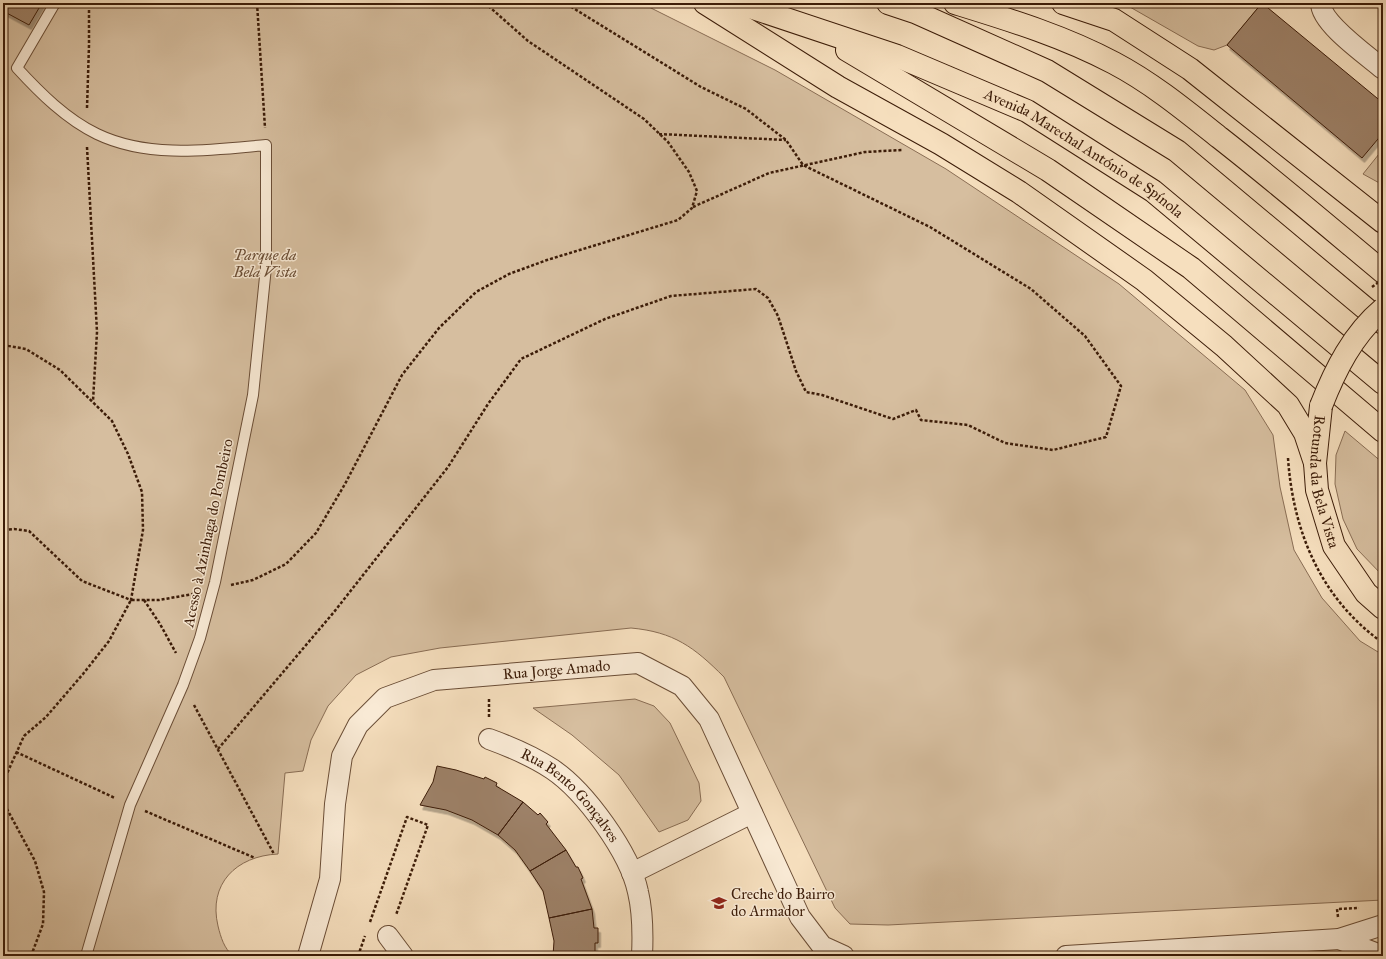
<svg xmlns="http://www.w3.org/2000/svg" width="1386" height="959" font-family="'IM FELL Great Primer',serif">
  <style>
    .green { fill: #d6be9f; stroke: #896d54 }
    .building { fill: #9d8167; stroke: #3c1c08; filter: url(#shadow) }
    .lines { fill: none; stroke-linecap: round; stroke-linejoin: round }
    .lane-casing { stroke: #6a4d36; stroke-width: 12 }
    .street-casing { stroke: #6a4d36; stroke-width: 22 }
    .highway-casing { stroke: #3c1c08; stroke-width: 24 }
    .path { stroke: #3c1c08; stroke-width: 2.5; stroke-dasharray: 3 2; stroke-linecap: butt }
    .lane { stroke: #f9ead5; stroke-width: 10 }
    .street { stroke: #f9ead5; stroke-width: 20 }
    .highway { stroke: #f6dfbe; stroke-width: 22 }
    .highway-bridge-casing { stroke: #3c1c08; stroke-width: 24; stroke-linecap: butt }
    .path-bridge { stroke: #3c1c08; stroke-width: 2.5; stroke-dasharray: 3 2; stroke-linecap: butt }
    .highway-bridge { stroke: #f6dfbe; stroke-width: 22 }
    .labels { text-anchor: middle; stroke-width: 3; stroke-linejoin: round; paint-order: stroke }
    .street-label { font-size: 15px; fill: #3c1c08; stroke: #f9ead5 }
    .park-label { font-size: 15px; font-style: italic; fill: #6a4d35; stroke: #f9ead5 }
    .poi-label { font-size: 15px; fill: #3c1c08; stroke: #f9ead5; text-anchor: start }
  </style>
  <defs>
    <filter id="shadow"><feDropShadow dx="2.5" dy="4.5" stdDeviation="0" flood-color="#0004"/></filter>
  </defs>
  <rect width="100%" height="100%" fill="#f6dfbe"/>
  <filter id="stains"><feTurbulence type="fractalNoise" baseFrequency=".005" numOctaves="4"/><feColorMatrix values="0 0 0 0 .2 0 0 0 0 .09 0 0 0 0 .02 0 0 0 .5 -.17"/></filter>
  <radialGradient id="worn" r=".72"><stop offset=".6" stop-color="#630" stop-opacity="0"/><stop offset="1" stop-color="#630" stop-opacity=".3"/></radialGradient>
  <path class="green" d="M3,3H641L775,70L946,169L1119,284L1245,390L1273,435L1280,487L1294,550L1322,598L1360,641L1383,655V900L888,925L850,924L835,908L724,677C694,647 674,632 631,628L440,648L391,657L356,675L328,706L311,740L303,771L285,773L278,854C236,856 208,884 218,926C221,938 224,948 233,956H3Z
    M1123,3H1262L1227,45L1214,50L1198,46Z
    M1383,149V185L1363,174Z
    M1345,431L1383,463V576L1357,549L1343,519L1335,484L1336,455Z
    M635,699L654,706L670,723L699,783L701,801L688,820L659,832L619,775L572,735L533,708Z"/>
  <path class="building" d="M3,3H42L29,25L3,11Z
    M1262,3L1383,103V133L1362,158L1227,45Z
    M437,766L456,770L484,779L485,777L497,783L496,786L523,802L498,835L472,820L446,810L420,805L433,782Z
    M523,802L538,815L540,813L548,822L546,824L566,850L530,871L515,850L498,835Z
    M566,850L576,867H578L583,878L581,879L592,909L549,918L543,891L530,871Z
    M592,909L594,928H598V943H595V956H553L554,941L549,918Z"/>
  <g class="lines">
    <g class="lane-casing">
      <path id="lane" d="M55,3L17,68C40,93 66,119 97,134C149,159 211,150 266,145V267L253,395L215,582L200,638L183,685L130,805L86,956"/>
    </g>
    <g class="street-casing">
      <g id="street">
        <path d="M1321,3C1320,23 1368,56 1383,69"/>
        <path id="s1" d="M489,739C511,747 532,756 552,769C585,791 630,853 638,892C643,913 643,935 642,956"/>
        <path d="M632,873L752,813"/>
        <path d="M388,936L403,956"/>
        <path d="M1339,939L1383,956"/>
        <path id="s2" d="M308,956L330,879L335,804L342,756L358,725L385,698L434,680L638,663L682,686L709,719L800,917L822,946L844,956"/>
        <path d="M1066,956L1339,939L1383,925"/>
      </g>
    </g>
    <g class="highway-casing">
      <g id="highway">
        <path d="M705,3L838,87L941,144L1019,192L1144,280L1224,346L1288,405L1305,433L1315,463"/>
        <path id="s3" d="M738,3L897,56L1027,111L1153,191L1383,383"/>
        <path d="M888,3L915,12L1047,71L1177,151L1383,323"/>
        <path d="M955,3C1010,20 1063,36 1114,63C1152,83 1186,111 1220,138C1275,181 1329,227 1383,272"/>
        <path d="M1063,3L1114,20L1190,69L1383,222"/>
        <path d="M847,50L1048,170L1191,268L1383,431"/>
        <path id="s4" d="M1321,406L1315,463L1317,490L1334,546L1366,593L1383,608"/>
      </g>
    </g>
    <path class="path" d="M257,3L265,128
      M87,108L89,45V3
      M659,134L786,140
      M87,147L97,332L93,401
      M693,207L769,173L865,152L902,150
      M3,345L26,349L60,370L112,421L128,454L142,492L143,530L131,600L82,581L29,531L14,529L3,530
      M1288,458C1293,532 1321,599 1383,643
      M231,585L253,580L286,564L316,533L345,484L402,375L439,328L476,292L509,274L547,260L678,220L692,208L697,191L689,172L668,142L644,119L528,41L485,3
      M144,600L160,624L176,653
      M194,705L274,854
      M489,717V698
      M218,749L334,612L448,467L488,404L521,359L605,319L671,296L756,289L768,298L778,316L796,371L806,392L822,395L893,419L916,410L921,420L968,425L1005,443L1053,450L1106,437L1121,386L1085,336L1031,289L930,227L803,165L786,140L746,109L701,87L565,3
      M16,752L115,798
      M145,811L255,858
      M1338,917L1337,909L1359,908
      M370,922L407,817L428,825L396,915
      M31,956L43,924L44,892L35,861L7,809L4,780L24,736L46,717L83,674L109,641L131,600H159L193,594
      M358,956L365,936"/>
    <use href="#lane" class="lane"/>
    <use href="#street" class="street"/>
    <use href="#highway" class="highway"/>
    <g class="highway-bridge-casing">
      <path id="highway-bridge" d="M1321,406C1335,370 1353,334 1383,309"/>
    </g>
    <path class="path-bridge" d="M1372,287L1383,279"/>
    <use href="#highway-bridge" class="highway-bridge"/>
  </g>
  <defs>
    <g id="school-bare" transform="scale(1.2)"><path d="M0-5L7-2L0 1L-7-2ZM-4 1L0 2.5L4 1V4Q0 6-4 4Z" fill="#8f2418" stroke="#f9ead5" stroke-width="2.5" paint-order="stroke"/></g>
  </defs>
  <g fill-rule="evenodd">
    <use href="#school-bare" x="719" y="903"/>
  </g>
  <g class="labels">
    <g class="street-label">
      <text dy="5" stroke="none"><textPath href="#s3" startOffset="379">Avenida Marechal António de Spínola</textPath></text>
      <text dy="5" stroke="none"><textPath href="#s4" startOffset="77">Rotunda da Bela Vista</textPath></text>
      <text transform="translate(208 533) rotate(-78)" y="5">Acesso à Azinhaga do Pombeiro</text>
      <text dy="5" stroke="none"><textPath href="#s2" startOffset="452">Rua Jorge Amado</textPath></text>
      <text dy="5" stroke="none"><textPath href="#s1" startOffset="101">Rua Bento Gonçalves</textPath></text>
    </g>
    <g class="park-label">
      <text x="265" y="260">Parque da<tspan x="265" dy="17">Bela Vista</tspan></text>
    </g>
    <g class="poi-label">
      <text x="731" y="899">Creche do Bairro<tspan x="731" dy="17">do Armador</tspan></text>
    </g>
  </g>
  <rect width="1386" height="959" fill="none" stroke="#f6dfbe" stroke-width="16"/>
  <rect x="4" y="4" width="1378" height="951" fill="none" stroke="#3c1c08" stroke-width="2"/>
  <rect x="8" y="8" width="1370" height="943" fill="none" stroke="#3c1c08"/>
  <rect width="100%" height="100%" filter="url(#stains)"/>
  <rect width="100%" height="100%" fill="url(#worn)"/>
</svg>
